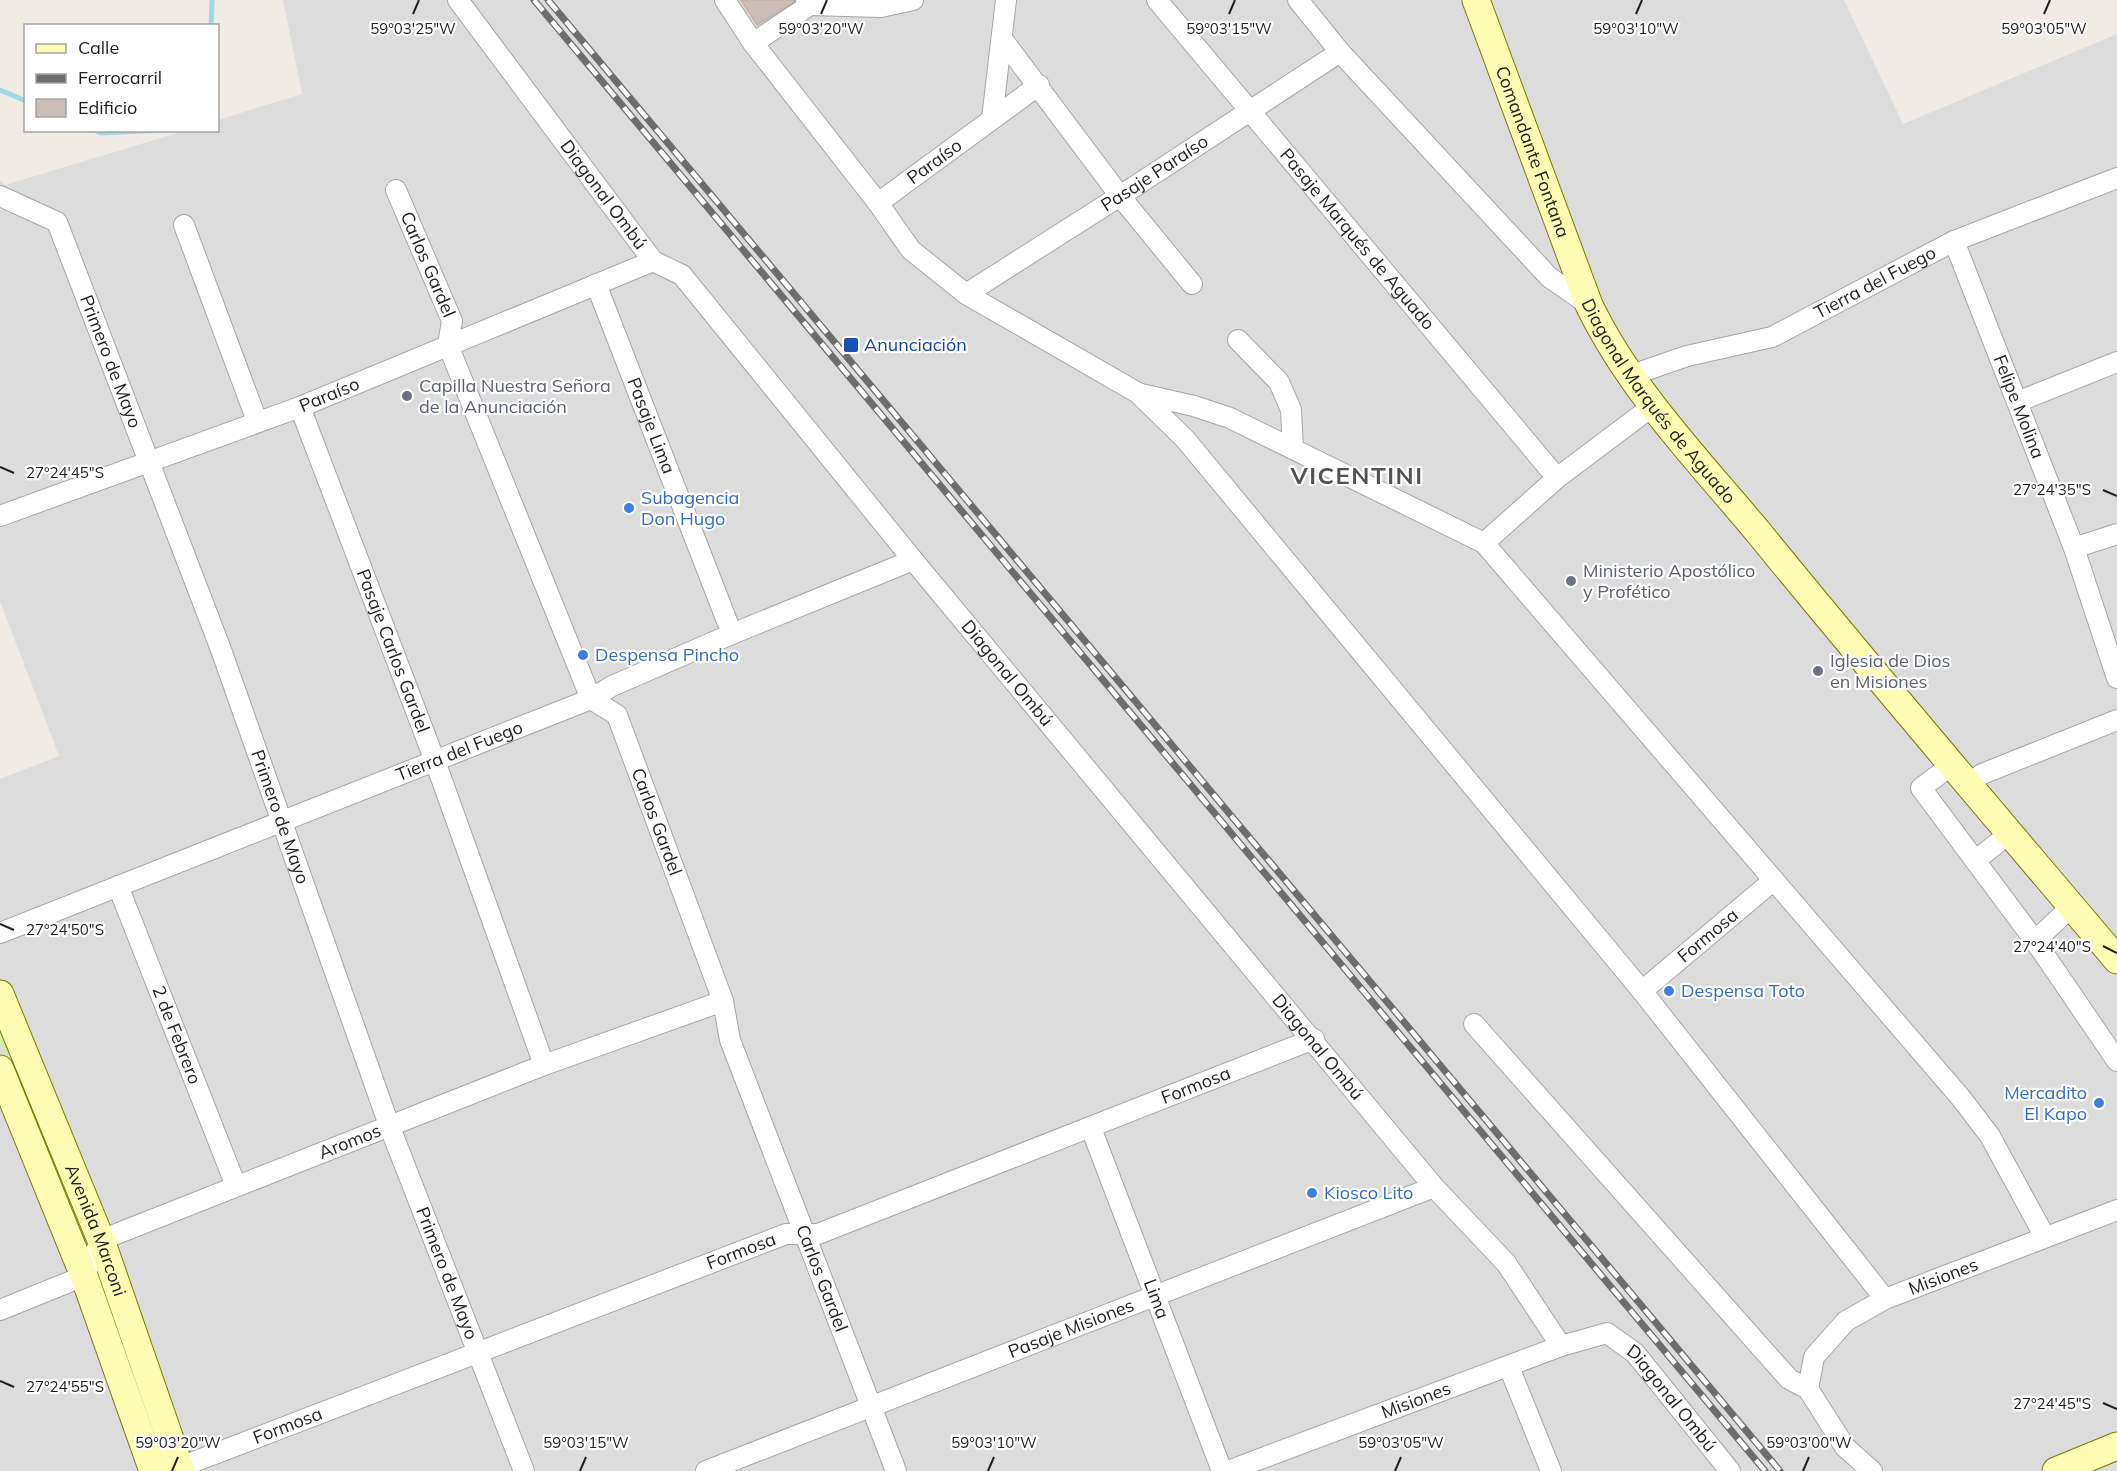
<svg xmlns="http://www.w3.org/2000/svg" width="2117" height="1471" font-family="Mulish,sans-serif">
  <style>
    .residential { fill: #dddcdc }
    .grass { fill: #d0efa5 }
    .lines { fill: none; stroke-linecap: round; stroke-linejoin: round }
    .stream { stroke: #a0d9e2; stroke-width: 5 }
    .building { fill: #c9bdb7; stroke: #c4b0a5; stroke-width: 1.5 }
    .street-casing { stroke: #a6a6a6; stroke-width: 22 }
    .secondary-casing { stroke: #797b00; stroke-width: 29 }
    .street { stroke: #fff; stroke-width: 20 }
    .secondary { stroke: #fffcb3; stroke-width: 27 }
    .rail-casing { stroke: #6d6d6d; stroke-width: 7 }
    .rail { stroke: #fff; stroke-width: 4.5; stroke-dasharray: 14; stroke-linecap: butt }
    .ticks { fill: none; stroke: #1f1f1f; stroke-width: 2 }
    .transit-dot { fill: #1a4fb4; stroke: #fff; stroke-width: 2 }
    .worship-dot { fill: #6b7280; stroke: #fff; stroke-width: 2 }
    .shop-dot { fill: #3f7fe0; stroke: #fff; stroke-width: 2 }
    .labels { text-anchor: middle; stroke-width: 4.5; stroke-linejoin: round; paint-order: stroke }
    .street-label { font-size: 18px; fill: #1f1f1f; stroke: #fff }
    .transit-label { font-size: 18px; fill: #164399; stroke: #fff; text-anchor: start }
    .worship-label { font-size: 18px; fill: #5b616d; stroke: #fff; text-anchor: start }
    .shop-label { font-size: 18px; fill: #366cbe; stroke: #fff; text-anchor: start }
    .district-label { font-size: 24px; font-weight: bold; letter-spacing: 1.5px; fill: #525252; stroke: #fff }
    .ticks-label { font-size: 15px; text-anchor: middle; fill: #1f1f1f; stroke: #fff; stroke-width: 4.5; stroke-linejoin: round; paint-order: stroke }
  </style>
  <rect width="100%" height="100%" fill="#f0ebe4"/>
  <path class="residential" d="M283,0H1844L1903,124L2117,34V1471H0V779L59,756L0,601V180L5,185L184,131L218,130V120L302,94Z"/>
  <path class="grass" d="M0,1029L76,1219L72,1221L0,1042Z"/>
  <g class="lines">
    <path class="stream" d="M211,26L212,0
      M0,90L26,101
      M95,130L101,133L162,130"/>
  </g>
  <path class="building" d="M741,0H798L757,25Z"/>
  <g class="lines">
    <g class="street-casing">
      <g id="street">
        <path id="s1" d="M458,0L653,261L682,275L913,560L1434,1187L1506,1263L1561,1346"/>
        <path d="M725,0L753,43L878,203L911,250L966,294L1138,393L1185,439L1642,991L1885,1299"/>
        <path d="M806,0L810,5L881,7L913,0"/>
        <path id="s2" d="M1157,0L1557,478"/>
        <path d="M1298,0L1340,52L1549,277L1589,305"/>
        <path d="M1003,40L1120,196L1192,284"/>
        <path d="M753,43L810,5"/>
        <path d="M992,119L1006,0"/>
        <path id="s3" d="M396,190L452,321L448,345L591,699L617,715L723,1001L730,1040L896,1471"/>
        <path id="s4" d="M0,196L57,222L220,647L389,1125L524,1471"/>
        <path id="s5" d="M878,203L1039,85"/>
        <path d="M184,225L257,421"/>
        <path id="s6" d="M1954,241L2074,548L2117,678"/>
        <path id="s7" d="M596,284L732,634"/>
        <path id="s8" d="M966,294L1120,196L1340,52"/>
        <path d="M1238,340L1279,382L1291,410L1293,448"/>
        <path id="s9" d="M1632,375L1687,356L1772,337L1954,241L2117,178"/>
        <path d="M1141,394L1194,406L1230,418L1484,543L1961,1098L1990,1136L2045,1237"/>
        <path d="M2017,402L2117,362"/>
        <path id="s10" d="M300,407L435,761L544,1065"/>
        <path id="s11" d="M0,516L300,407L653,261"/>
        <path d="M1484,543L1557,478L1654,405"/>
        <path d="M2074,548L2117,534"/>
        <path d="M1953,764L1921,788L2035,941L2117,1061"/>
        <path d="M1970,783L1982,774L2117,720"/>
        <path d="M1976,860L2010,833"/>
        <path id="s12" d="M118,886L236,1186"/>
        <path id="s13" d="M0,933L591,699L612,686L732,634L913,560"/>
        <path d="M2035,941L2072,906"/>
        <path id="s14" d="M1642,991L1774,880"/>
        <path d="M1474,1024L1789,1379L1808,1389L1845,1447L1872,1471"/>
        <path id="s15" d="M1091,1128L1222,1471"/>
        <path id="s16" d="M0,1310L84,1276L101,1240L544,1065L723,1001"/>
        <path d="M1509,1367L1551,1471"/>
        <path id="s17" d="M1808,1389L1814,1357L1846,1321L1885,1299L2117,1210"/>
        <path id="s18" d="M170,1471L786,1234H818L1314,1039"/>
        <path id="s19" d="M706,1471L1434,1187"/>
        <path id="s20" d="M1228,1471L1561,1346L1607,1333L1635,1353L1730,1471"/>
      </g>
    </g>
    <g class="secondary-casing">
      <g id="secondary">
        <path id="s21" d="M1476,0L1589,305C1630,390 1699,461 1759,533C1876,677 1997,818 2117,960"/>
        <path id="s22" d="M0,994L101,1240L181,1471"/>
        <path d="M0,1069L84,1276L153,1471"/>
        <path d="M2056,1471L2117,1446"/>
      </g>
    </g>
    <use href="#street" class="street"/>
    <use href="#secondary" class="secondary"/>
    <g class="rail-casing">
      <path id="rail" d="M534,0L1765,1471
        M548,0L1780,1471"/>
    </g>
    <use href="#rail" class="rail"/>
  </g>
  <path class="ticks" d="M413,14L419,0M821,14L827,0M1229,14L1235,0M1636,14L1642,0M2044,14L2050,0M0,467L14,473M2103,490L2117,496M0,924L14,930M2103,946L2117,953M0,1381L14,1387M2103,1403L2117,1409M172,1471L178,1457M580,1471L586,1457M988,1471L994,1457M1395,1471L1401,1457M1803,1471L1809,1457"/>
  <rect class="transit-dot" x="843" y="337" width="16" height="16" rx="3"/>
  <g class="worship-dot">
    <circle cx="407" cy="396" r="6"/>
    <circle cx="1571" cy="581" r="6"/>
    <circle cx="1818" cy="671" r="6"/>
  </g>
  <g class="shop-dot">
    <circle cx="629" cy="508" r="6"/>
    <circle cx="583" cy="655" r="6"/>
    <circle cx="1669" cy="991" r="6"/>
    <circle cx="2099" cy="1103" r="6"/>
    <circle cx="1312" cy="1193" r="6"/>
  </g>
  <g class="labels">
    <g class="street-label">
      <text dy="6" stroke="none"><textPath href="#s21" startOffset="162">Comandante Fontana</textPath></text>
      <text dy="6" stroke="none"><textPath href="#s5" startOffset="70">Paraíso</textPath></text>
      <text dy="6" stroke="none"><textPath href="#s8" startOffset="224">Pasaje Paraíso</textPath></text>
      <text dy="6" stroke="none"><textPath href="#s1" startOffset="243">Diagonal Ombú</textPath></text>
      <text dy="6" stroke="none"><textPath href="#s2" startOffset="312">Pasaje Marqués de Aguado</textPath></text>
      <text dy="6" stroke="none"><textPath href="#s3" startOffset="81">Carlos Gardel</textPath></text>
      <text dy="6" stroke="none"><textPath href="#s9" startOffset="262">Tierra del Fuego</textPath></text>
      <text dy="6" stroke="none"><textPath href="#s4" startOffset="212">Primero de Mayo</textPath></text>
      <text dy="6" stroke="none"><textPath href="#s11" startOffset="351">Paraíso</textPath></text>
      <text dy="6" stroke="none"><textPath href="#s21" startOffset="444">Diagonal Marqués de Aguado</textPath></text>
      <text dy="6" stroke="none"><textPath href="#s6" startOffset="178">Felipe Molina</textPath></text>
      <text dy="6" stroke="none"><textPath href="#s7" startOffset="152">Pasaje Lima</textPath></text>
      <text dy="6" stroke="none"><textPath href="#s10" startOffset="261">Pasaje Carlos Gardel</textPath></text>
      <text dy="6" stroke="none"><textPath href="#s1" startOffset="872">Diagonal Ombú</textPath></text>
      <text dy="6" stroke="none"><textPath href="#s13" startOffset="494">Tierra del Fuego</textPath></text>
      <text dy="6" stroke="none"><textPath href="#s4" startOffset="698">Primero de Mayo</textPath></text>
      <text dy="6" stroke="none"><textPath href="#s3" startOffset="693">Carlos Gardel</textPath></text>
      <text dy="6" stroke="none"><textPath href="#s14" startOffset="86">Formosa</textPath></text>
      <text dy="6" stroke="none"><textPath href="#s12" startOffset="160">2 de Febrero</textPath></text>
      <text dy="6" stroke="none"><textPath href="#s1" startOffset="1358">Diagonal Ombú</textPath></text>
      <text dy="6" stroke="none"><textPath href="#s18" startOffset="1098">Formosa</textPath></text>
      <text dy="6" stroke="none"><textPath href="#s16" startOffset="398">Aromos</textPath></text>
      <text dy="6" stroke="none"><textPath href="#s22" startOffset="255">Avenida Marconi</textPath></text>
      <text dy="6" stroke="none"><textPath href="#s18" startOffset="612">Formosa</textPath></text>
      <text dy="6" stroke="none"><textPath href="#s4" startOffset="1184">Primero de Mayo</textPath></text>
      <text dy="6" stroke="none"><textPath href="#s17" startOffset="188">Misiones</textPath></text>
      <text dy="6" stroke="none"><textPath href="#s3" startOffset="1179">Carlos Gardel</textPath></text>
      <text dy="6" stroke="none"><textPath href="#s15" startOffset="183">Lima</textPath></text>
      <text dy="6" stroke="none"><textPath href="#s19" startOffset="392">Pasaje Misiones</textPath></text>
      <text dy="6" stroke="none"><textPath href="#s20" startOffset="496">Diagonal Ombú</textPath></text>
      <text dy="6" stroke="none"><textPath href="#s20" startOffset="201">Misiones</textPath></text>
      <text dy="6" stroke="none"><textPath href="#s18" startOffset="126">Formosa</textPath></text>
    </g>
    <g class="transit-label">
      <text x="864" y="351">Anunciación</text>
    </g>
    <g class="worship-label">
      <text x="419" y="392">Capilla Nuestra Señora<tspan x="419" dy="21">de la Anunciación</tspan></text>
      <text x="1583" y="577">Ministerio Apostólico<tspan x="1583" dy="21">y Profético</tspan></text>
      <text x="1830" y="667">Iglesia de Dios<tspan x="1830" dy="21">en Misiones</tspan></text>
    </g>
    <g class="shop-label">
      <text x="641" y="504">Subagencia<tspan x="641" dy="21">Don Hugo</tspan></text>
      <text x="595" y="661">Despensa Pincho</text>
      <text x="1681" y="997">Despensa Toto</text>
      <text x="2087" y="1099" text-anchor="end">Mercadito<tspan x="2087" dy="21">El Kapo</tspan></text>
      <text x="1324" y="1199">Kiosco Lito</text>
    </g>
    <g class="district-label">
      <text x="1357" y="484">VICENTINI</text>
    </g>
  </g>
  <g class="ticks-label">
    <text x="821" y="34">59°03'20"W</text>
    <text x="1229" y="34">59°03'15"W</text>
    <text x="1636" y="34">59°03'10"W</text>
    <text x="2044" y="34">59°03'05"W</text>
    <text x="413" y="34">59°03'25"W</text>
    <text x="65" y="478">27°24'45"S</text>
    <text x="2052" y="495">27°24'35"S</text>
    <text x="65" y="935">27°24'50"S</text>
    <text x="2052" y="952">27°24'40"S</text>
    <text x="65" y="1392">27°24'55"S</text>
    <text x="2052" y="1409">27°24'45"S</text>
    <text x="178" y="1448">59°03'20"W</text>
    <text x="586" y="1448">59°03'15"W</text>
    <text x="994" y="1448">59°03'10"W</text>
    <text x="1401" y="1448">59°03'05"W</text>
    <text x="1809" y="1448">59°03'00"W</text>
  </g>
  <rect x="24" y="24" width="195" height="108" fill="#ffffff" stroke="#a5a5a5" stroke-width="1.5"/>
  <rect x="36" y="44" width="30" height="9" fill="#fffcb3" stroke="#a5a5a5" stroke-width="1.5"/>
  <text x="78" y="54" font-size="18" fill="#1f1f1f">Calle</text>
  <rect x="36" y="74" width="30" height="9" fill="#6d6d6d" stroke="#a5a5a5" stroke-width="1.5"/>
  <text x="78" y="84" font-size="18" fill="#1f1f1f">Ferrocarril</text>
  <rect x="36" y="99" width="30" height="18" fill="#c9bdb7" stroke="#a5a5a5" stroke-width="1.5"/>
  <text x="78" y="114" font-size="18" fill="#1f1f1f">Edificio</text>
</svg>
